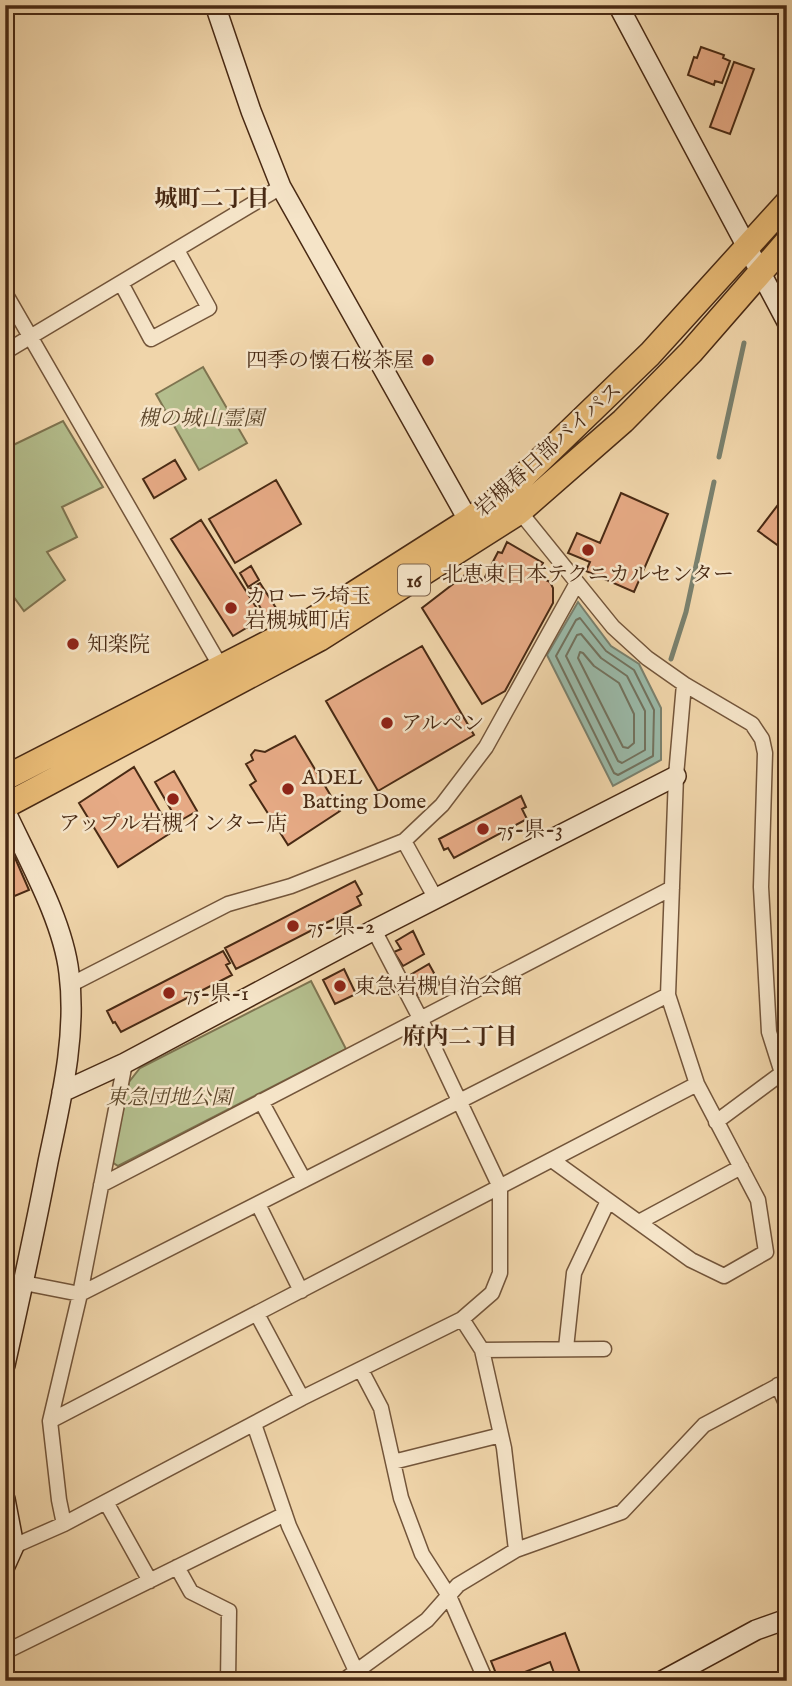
<svg xmlns="http://www.w3.org/2000/svg" width="792" height="1686" font-family="'IM FELL English','Noto Serif JP',serif">
  <style>
    .green { fill: #b4be8d; stroke: #7e7450; stroke-width: 2 }
    .water { fill: #9ab9a8; stroke: #7a806d; stroke-width: 2 }
    .lines { fill: none; stroke-linecap: round; stroke-linejoin: round }
    .shore { stroke: #72725e; stroke-width: 2 }
    .stream { stroke: #7a806d; stroke-width: 5 }
    .building { fill: #e6aa85; stroke: #492a14; stroke-width: 2 }
    .street-casing { stroke: #73553a; stroke-width: 17 }
    .secondary-casing { stroke: #492a14; stroke-width: 22 }
    .highway-casing { stroke: #492a14; stroke-width: 27 }
    .street { stroke: #f5e4c8; stroke-width: 14 }
    .secondary { stroke: #f5e4c8; stroke-width: 19 }
    .highway { stroke: #e8ba75; stroke-width: 24 }
    .poi-dot { fill: #8f2418; stroke: #f5e4c8; stroke-width: 2.5 }
    .labels { text-anchor: middle; stroke-width: 5; stroke-linejoin: round; paint-order: stroke }
    .shield { fill: #f5e4c8; stroke: #7d624a; stroke-width: 2 }
    .shield-label { font-size: 19px; font-weight: bold; fill: #492a14 }
    .poi-label { font-size: 21px; fill: #492a14; stroke: #f5e4c8; text-anchor: start }
    .park-label { font-size: 21px; font-style: italic; fill: #5e482c; stroke: #f5e4c8 }
    .street-label { font-size: 21px; fill: #492a14; stroke: #f5e4c8 }
    .neighbourhood-label { font-size: 23px; font-weight: bold; fill: #492a14; stroke: #f5e4c8 }
  </style>
  <rect width="100%" height="100%" fill="#f0d5aa"/>
  <filter id="stains"><feTurbulence type="fractalNoise" baseFrequency=".00286" numOctaves="4"/><feColorMatrix values="0 0 0 0 .2 0 0 0 0 .09 0 0 0 0 .02 0 0 0 .5 -.17"/></filter>
  <radialGradient id="worn" r=".72"><stop offset=".6" stop-color="#630" stop-opacity="0"/><stop offset="1" stop-color="#630" stop-opacity=".3"/></radialGradient>
  <path class="green" d="M203,367L247,443L199,470L156,394Z
    M63,421L103,487L62,507L77,537L47,552L65,580L24,611L5,585V449Z
    M311,981L346,1049L118,1166L112,1162L129,1082L140,1068Z"/>
  <path class="water" d="M578,602L611,646L639,664L661,708V760L613,786L547,655Z"/>
  <g class="lines">
    <path class="shore" d="M580,618L606,651L634,670L654,710L653,756L618,775L614,773L556,656L576,620Z
      M581,634L601,658L627,676L645,711V750L622,763L618,761L566,656L577,635Z
      M580,652L583,653L594,666L619,683L634,714V743L628,748L623,747L578,658Z"/>
    <path class="stream" d="M719,457L744,343
      M671,659L686,612L714,482"/>
  </g>
  <path class="building" d="M701,47L724,55L723,58L730,61L722,83L715,81L714,85L688,75L694,57L697,58Z
    M734,62L754,69L730,134L710,127Z
    M175,460L186,479L154,498L143,479Z
    M276,480L301,524L235,563L209,519Z
    M621,493L668,514L634,592L586,571L590,562L568,553L577,533L600,543Z
    M787,493V552L758,531Z
    M201,520L263,618L233,636L171,539Z
    M507,542L543,563L538,576L550,582L553,588V603L505,691L482,704L422,608L470,571L484,579L498,552L502,553Z
    M251,566L259,580L248,587L240,573Z
    M260,583L276,608L265,615L249,589Z
    M422,646L474,735L378,791L326,701Z
    M295,736L340,811L288,845L250,785L256,781L246,764L253,760L251,755L255,750L265,752Z
    M134,767L172,832L118,867L79,803Z
    M174,771L197,811L178,822L155,782Z
    M521,796L526,807L522,809L527,819L454,858L448,848L444,850L439,839Z
    M9,844L29,890L5,900V846Z
    M786,851H787V995L779,922Z
    M355,881L362,894L357,897L361,905L236,969L225,948Z
    M413,931L424,954L403,966L394,952L401,949L396,941Z
    M223,951L230,963L226,965L232,975L121,1032L115,1022L113,1023L107,1011Z
    M429,964L440,984L418,997L411,984L414,982L410,975Z
    M344,969L356,994L335,1004L323,980Z
    M565,1633L583,1681H557L550,1662L517,1675L519,1681H499L491,1661Z"/>
  <g class="lines">
    <g class="street-casing">
      <path id="street" d="M121,283L151,339L209,308L177,250
        M5,293L221,667
        M5,352L281,187
        M516,507L613,627L647,658L684,684L752,724L762,739L765,753L761,887L769,1032L782,1073L787,1080
        M404,841L436,899
        M70,985L228,904L291,886L404,841L442,805L486,747L577,583
        M261,1101L304,1180
        M716,1122L782,1073
        M552,1160L691,1260L724,1276L766,1252L758,1200L697,1084L668,995L676,776L684,684
        M101,1185L672,888
        M258,1204L301,1291
        M639,1222L741,1167
        M24,1283L80,1294L668,995
        M257,1314L302,1398
        M462,1319L482,1350L504,1448L516,1550
        M566,1348L574,1273L608,1201
        M482,1350L604,1349
        M361,1370L381,1408L401,1498L422,1554L449,1596L486,1681
        M778,1385L787,1406
        M50,1421L697,1084
        M254,1424L289,1526L356,1671
        M393,1462L501,1435
        M106,1502L150,1581
        M64,1524L59,1500L50,1421L80,1294L125,1063
        M14,1546L64,1524L302,1398L462,1319L492,1293L500,1273V1187L420,1018L374,930
        M177,1567L191,1592L229,1611L228,1681
        M5,1652L285,1514
        M343,1681L427,1620L458,1585L516,1550L622,1512L704,1425L787,1381"/>
    </g>
    <g class="secondary-casing">
      <path id="secondary" d="M215,5L251,111L281,187L475,532
        M618,5L787,322
        M5,810C27,858 63,920 69,973C77,1036 61,1100 48,1162C35,1230 20,1298 5,1365
        M62,1092L125,1063L374,930L676,776
        M5,1499L14,1546L5,1566
        M662,1681L756,1630L787,1619"/>
    </g>
    <g class="highway-casing">
      <path id="highway" d="M5,778L311,621L468,521L507,492L650,354L787,203
        M5,806L319,639L519,512L623,421L691,352L787,242"/>
    </g>
    <use href="#street" class="street"/>
    <use href="#secondary" class="secondary"/>
    <use href="#highway" class="highway"/>
  </g>
  <g class="poi-dot">
    <circle cx="428" cy="360" r="7"/>
    <circle cx="588" cy="550" r="7"/>
    <circle cx="231" cy="608" r="7"/>
    <circle cx="73" cy="644" r="7"/>
    <circle cx="387" cy="723" r="7"/>
    <circle cx="288" cy="789" r="7"/>
    <circle cx="173" cy="799" r="7"/>
    <circle cx="483" cy="829" r="7"/>
    <circle cx="293" cy="926" r="7"/>
    <circle cx="340" cy="986" r="7"/>
    <circle cx="169" cy="993" r="7"/>
  </g>
  <g class="labels">
    <rect class="shield" x="398" y="564.5" width="32" height="31" rx="5"/>
    <g class="shield-label">
      <text x="414" y="587">16</text>
    </g>
    <g class="poi-label">
      <text x="414" y="367" text-anchor="end">四季の懐石桜茶屋</text>
      <text x="588" y="581" text-anchor="middle">北恵東日本テクニカルセンター</text>
      <text x="245" y="603">カローラ埼玉<tspan x="245" dy="24">岩槻城町店</tspan></text>
      <text x="87" y="651">知楽院</text>
      <text x="401" y="730">アルペン</text>
      <text x="302" y="784">ADEL<tspan x="302" dy="24">Batting Dome</tspan></text>
      <text x="173" y="830" text-anchor="middle">アップル岩槻インター店</text>
      <text x="497" y="836">75-県-3</text>
      <text x="307" y="933">75-県-2</text>
      <text x="354" y="993">東急岩槻自治会館</text>
      <text x="183" y="1000">75-県-1</text>
    </g>
    <g class="park-label">
      <text x="201" y="425">槻の城山霊園</text>
      <text x="169" y="1104">東急団地公園</text>
    </g>
    <g class="street-label">
      <text transform="translate(548 449) rotate(-42)" y="7">岩槻春日部バイパス</text>
    </g>
    <g class="neighbourhood-label">
      <text x="212" y="206">城町二丁目</text>
      <text x="460" y="1044">府内二丁目</text>
    </g>
  </g>
  <rect width="792" height="1686" fill="none" stroke="#f0d5aa" stroke-width="28"/>
  <rect x="7" y="7" width="778" height="1672" fill="none" stroke="#492a14" stroke-width="3.5"/>
  <rect x="14" y="14" width="764" height="1658" fill="none" stroke="#492a14" stroke-width="2"/>
  <rect width="100%" height="100%" filter="url(#stains)"/>
  <rect width="100%" height="100%" fill="url(#worn)"/>
</svg>
